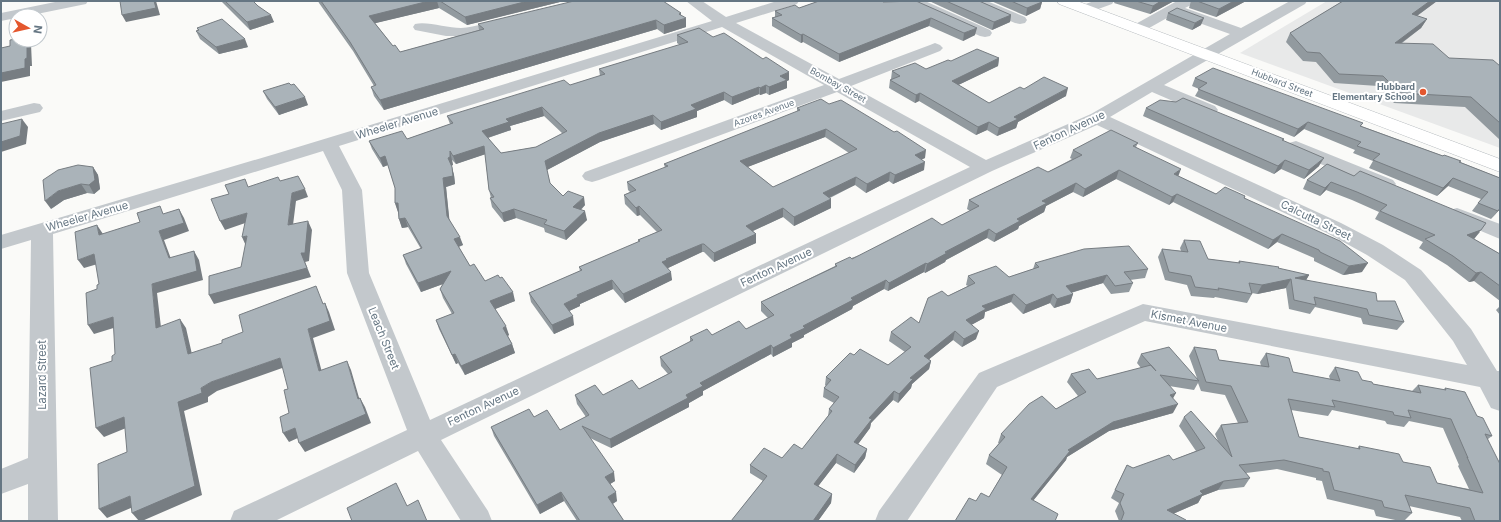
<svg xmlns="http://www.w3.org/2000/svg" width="1501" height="522" font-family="Inter,sans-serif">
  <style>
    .built { fill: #e8e9e9 }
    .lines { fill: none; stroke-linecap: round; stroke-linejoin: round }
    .major-casing { stroke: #b5babe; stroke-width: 1 }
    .minor { fill: #c3c8cc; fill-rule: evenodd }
    .major { fill: #fff; fill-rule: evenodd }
    .wall { fill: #929a9f; fill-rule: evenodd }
    .shaded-wall { fill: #777d82 }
    .building { fill: #aab3b9; stroke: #777d82; fill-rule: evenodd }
    .poi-dot { fill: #e4572e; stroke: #fff; stroke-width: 1.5 }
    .labels { text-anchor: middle; stroke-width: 4; stroke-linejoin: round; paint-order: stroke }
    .far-street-label { font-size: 9px; fill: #657683; stroke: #fff }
    .far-poi-label { font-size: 9px; font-weight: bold; fill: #657683; stroke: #fff; text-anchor: end }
    .street-label { font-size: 11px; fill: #657683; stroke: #fff }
  </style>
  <rect width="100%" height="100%" fill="#fafaf8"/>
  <path class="built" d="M1327,1H1500V148L1240,53Z"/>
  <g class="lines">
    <g class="major-casing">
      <path id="major" d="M1057,1H1077L1500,159V172L1059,4Z"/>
    </g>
    <path class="minor" d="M60,1H88L86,4L81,5L27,16H16V18L1,21V13Z
      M686,1H702L726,17L777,1H799L797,4L736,23L839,79L930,45L935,43L940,45L943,48L940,51L851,86L986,160L1091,114L1230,34L1174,14L1142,32L1137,33L1132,32L1130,29L1132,26L1177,1H1192L1191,5L1185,8L1241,28L1290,1H1307L1305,4L1164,85L1215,106L1218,110L1215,114L1209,115L1203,114L1152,92L1110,117L1341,223L1383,245L1421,270L1471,329L1497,371H1500V411L1491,408L1480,387L1145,321L997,387L907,521H875L879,511L979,373L1143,304L1467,365L1453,341L1405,280L1367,255L1327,233L1097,125L992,171L441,440L488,511L492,521H461L418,451L275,521H230L234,511L407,430L347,273L342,190L323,151L53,234L58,521H28V484L1,494V469L28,458L31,240L1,249V235L275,154L712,21ZM722,27L824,85L585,172L582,176L585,180L592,182L599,180L837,92L970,167L430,420L369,273L362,190L339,146Z
      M906,1H925L990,30L992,33L990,36L985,37L980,36L908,4Z
      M968,1H987L1025,17L1027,20L1025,23L1020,24L1015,23L970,4Z
      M1094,1H1114L1112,4L1090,12L1085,13L1080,12L1078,9L1080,6Z
      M507,18L512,19L514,22L512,25L463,36H446L415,30L413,27L415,24C427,21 447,28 461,28C476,27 492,21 507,18Z
      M34,103L40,104L43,108L40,112L1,121V111Z
      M1296,141L1393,180L1396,184L1393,188L1386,190L1379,188L1289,151L1287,147L1289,143Z
      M1457,208L1500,224V239L1450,218L1447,214L1450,210Z"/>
    <use href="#major" class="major"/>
  </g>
  <path class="wall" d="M221,1H253L274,22L250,30Z
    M318,1H564L467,25L439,8L375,23L393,46L400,52L479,30L478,24L681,13V15L686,27L664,34L657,29L384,110L374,96L371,87L374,86L353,51L319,3Z
    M819,1H896L975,35L963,41L929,26L839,62L803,42L801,43L772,26V18L775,17V11L799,8Z
    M929,1H979L1011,15L1010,22L992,30Z
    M991,1H1040L1042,2L1040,9L1026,16Z
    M1115,1H1174L1150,14L1114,3Z
    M1191,1H1246L1216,17L1189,8Z
    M1343,1H1437L1417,16L1427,19L1421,28L1402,43L1449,58L1500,66V140L1465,107L1394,103L1378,86L1334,83L1316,62L1303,61L1286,42L1290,33Z
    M1168,13L1201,25L1192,30L1166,20Z
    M197,28L248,47L219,54L200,39L196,31H198Z
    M677,35L713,37L789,80L787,81V88L769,95L766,93L760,95L759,94L732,105L724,100L697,111V117L661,130L654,124L600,142L547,170L550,183L563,196L585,205L581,210L587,220L566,240L545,232L544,228L516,218L504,222L492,207L490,198H491L489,190L485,154L456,164L452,160L453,165L451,166L454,175L455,184L446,187L449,219L463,245L459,247L470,266L485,281L500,278L515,301L495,309L509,335L508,336L512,344L515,353L465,375L458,363L456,364L439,329L436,320L452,314L443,298L440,289L443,284L421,292L406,264L403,255L421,249L408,227L402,228L399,219L398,212L395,203V188L388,165L383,167L372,149L369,141L407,139L450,124L447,116L570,85L600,76L599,69L680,45L677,43ZM544,116L563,134L536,147L501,153L488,138L511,130L510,126Z
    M999,58L998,66L958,85L989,103L1024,89L1066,96L1018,122L1016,128L997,136L987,130L976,135L919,101L915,103L889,88L890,80H892L891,79L892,71L926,69L951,61Z
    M1195,78L1363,123L1361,126L1460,162L1500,178V209L1491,219L1472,211L1481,199L1448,186L1437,196L1369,168L1373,161L1353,153L1355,150L1304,129L1294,137L1195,96L1199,89L1192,86Z
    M263,91L308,105L279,115L267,99Z
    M829,104L925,158L922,159L924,170L893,184L889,181L866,193L855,185L830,198L831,199V208L794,226L783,217L753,231L756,234V243L714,262L704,252H702L668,268L672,280L625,303L613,289L580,304V306L569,311L574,325L554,334L531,302L529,293L580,271L579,267L639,242L638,240L657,232L640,215L637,216L625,204L624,195L630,192L628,190L627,182L665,168L664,164L797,112V108ZM825,137L849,153L773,187L747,167Z
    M1146,108L1284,139L1283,141L1319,166L1304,179L1281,169L1274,174L1143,116Z
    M1138,143L1136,147L1178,176L1216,194L1245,196V198L1362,272L1343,275L1314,261V258L1277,242L1268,249L1173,202L1169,205L1116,179L1083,197L1073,192L1046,206L1044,212L1019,226L1018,229L994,242L987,238L946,260L945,262L925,273L924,272L888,291L884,289L853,306L852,309L804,335V337L792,343V347L773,357L771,354L703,391V395L689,403V407L611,448L590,438L615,481L610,484L617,501L613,504L624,521H577L564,501L540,514L494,436L491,427L534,417L560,430L586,417L577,404L575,395H603L639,389L668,374L661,366L660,357L690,342V337L712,335L746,329L768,318L761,311V302L835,266V264L942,225L970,211L967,209L969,200L1048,172L1072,159L1070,158L1073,150Z
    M1327,164L1480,232L1474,239L1500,254V301L1474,281L1469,282L1447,265L1419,248L1423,242L1375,219L1379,212L1352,200L1326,190L1320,196L1303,189L1307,180Z
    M93,167L98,175L100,189L94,194L87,193L64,200L51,209Z
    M1184,240L1208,259L1238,263L1239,261L1309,275L1306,280L1377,301L1404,322L1397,330L1363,324L1361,318L1315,307L1310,314L1289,309L1286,288L1257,294L1252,293V294L1247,303L1215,297L1214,298L1191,296L1187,285L1165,280L1158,257L1162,249L1181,251L1180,248Z
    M1035,263L1148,269L1145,278L1130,280L1133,283L1129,292L1111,294L1103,283L1071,293L1073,294L1070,303L1054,308L1050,303L1023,314L1011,302L985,312L984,318L971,325L976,339L962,347L953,340L929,359L931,361L929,369L912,384L911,388L898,403L893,400L871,423L870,428L858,444L867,449L865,458L854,473L836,463L818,486L832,494L831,503L818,521H731L763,481L750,473V465L782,458L802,449L828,416L829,409L834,403L823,397L824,388L826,386L825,385L826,377L854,355L888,365L905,352L889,341L891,332L919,323L948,296L968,286L966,285L968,276L1009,277L1033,269Z
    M1500,306V315L1496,310Z
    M1194,347L1219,360L1261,366L1260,362L1266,353L1293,372L1330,379L1329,376L1335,367L1362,380L1373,384L1412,391L1418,385L1444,390L1445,388L1477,416L1492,436L1488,439L1500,521H1462L1460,517L1409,506L1412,513L1404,521H1400L1376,516L1374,510L1327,499L1322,481L1316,480V478L1277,469L1246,473L1250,478L1244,487L1218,490L1202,496L1198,503L1173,514L1186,521H1119L1115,511L1119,503L1111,498L1127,465L1133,468L1173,460L1196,451L1179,426L1184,417L1218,441L1215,434L1221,425L1238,423L1225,395L1201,391L1198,383L1194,390L1169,386L1173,398V413L1109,431L1067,457L1066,460L1033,501H976L989,497L1002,475L986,464L989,455L999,443H998L1001,434L1056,409L1078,396L1067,382L1071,374L1097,379L1141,368L1137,363L1141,354L1197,378L1189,356ZM1291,410L1328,416L1332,410L1385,421L1387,424L1404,427L1409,421L1443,428L1459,465L1458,466L1469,489L1437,483L1403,462L1359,446L1357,449L1299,437Z"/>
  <path class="shaded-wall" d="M154,1H156L160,15L126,22L122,15Z
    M429,1H437L439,8L372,24L369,16Z
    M528,1H564L467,25L465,17Z
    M1161,1H1174L1150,14L1153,6Z
    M1234,1H1246L1216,17L1219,9Z
    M1430,1H1437L1407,23L1412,14Z
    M1042,2L1040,9L1026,16L1027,8Z
    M681,13V20L686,18V27L664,34V25Z
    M271,15L274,22L250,30L247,22Z
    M1011,15L1010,22L992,30L994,22Z
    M931,18L929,26L839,62V54Z
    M1204,18L1201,25L1192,30L1195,23Z
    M1427,19L1421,28L1389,52L1395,43Z
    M656,20L657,29L384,110L380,100Z
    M977,28L975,35L963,41L964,33Z
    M803,34V42L801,43V35Z
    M245,39L248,47L219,54L216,47Z
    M27,40H29L31,44L32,66H30V76L1,82V73Z
    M999,58L998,66L950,89L952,81Z
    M789,72V80L787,81V88L769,95V87L780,76Z
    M766,85V93L760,95V88Z
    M759,87V94L732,105V97Z
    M1068,88L1066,96L1018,122L1016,128L997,136L999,128L1014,117Z
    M724,92V100L697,111V117L661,130V122L691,105Z
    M920,93L919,101L915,103L916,95Z
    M305,97L308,105L279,115L275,107Z
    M542,107L544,116L510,126L511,130L484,139L482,131L506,119Z
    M653,115L654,124L600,142L547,170L545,161L599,133Z
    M22,119L28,127L26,144L1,152V142Z
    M989,122L987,130L976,135L978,127Z
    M1308,122L1304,129L1294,137L1298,129Z
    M826,129L825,137L740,170V161Z
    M484,146L486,154L456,164L453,156Z
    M926,150L925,158L914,163L915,155Z
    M450,151L453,165L450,166L448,158Z
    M385,156L388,165L383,167L380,158Z
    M1324,158L1319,166L1304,179L1309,170Z
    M1285,160L1281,169L1274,174L1278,166Z
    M925,162L924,170L893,184L895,175Z
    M93,167L98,175L100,189L94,194L89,185Z
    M452,167L454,175L455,184L446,187L450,225L447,216L443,178Z
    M1181,169L1178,177L1174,174Z
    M1119,170L1116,179L1083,197L1085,189Z
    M890,172L889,181L866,193L867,184Z
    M856,177L855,185L822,201L823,193Z
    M1453,178L1448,186L1437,196L1443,188Z
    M1331,182L1326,190L1320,196L1325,188Z
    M1076,183L1073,192L1046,206L1044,212L1019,226L1018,229L994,242L996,234L1042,201Z
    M81,184L87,193L64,200L51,209L45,201L58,191Z
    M305,189L308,197L296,201L292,233L288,225L292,193Z
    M1177,194L1173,202L1169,205L1172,197Z
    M584,197L585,205L574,216L573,207Z
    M831,199V208L794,226V217Z
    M395,203H398V212Z
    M639,206L640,215L637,216L636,208Z
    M783,208V217L746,234V226Z
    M1500,208V209L1491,219Z
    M179,209L184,218L189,231L164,240L174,267L169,258L159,231Z
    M514,209L516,218L504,222L502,213Z
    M585,211L587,220L566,240L564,231Z
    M247,213L251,221L225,230L220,221Z
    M405,218L408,227L402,228L399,219Z
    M308,221L312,230L309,261L305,262L311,277L214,304L209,295L301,253Z
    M1486,223L1474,239L1467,235Z
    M97,225L103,234L99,235Z
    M989,229L987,238L946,260L945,262L925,273L927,264L945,252Z
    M756,234V243L714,262V253Z
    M1282,234L1277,242L1268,249L1273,240Z
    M247,236L246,246L242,237Z
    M460,237L463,245L457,247L454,239Z
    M702,244V252L668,268V269L662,262L666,259Z
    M194,251L199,260L203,280L157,293L162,336L156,328L152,284Z
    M94,254L101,263L84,268L78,260Z
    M926,263L924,272L888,291L889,283Z
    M1368,263L1362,272L1343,275L1349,266Z
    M451,271L454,280L421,292L418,283Z
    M671,272L672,280L625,303L623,294Z
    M1481,272L1474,281L1469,282L1476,273Z
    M1107,275L1103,283L1063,295L1066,286Z
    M1309,275L1304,284L1295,278Z
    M1291,279L1286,288L1257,294L1262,285Z
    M612,280L613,289L580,304V306L565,313L564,304L577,295Z
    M886,280L884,289L853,306L852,309L804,335V337L792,343V347L773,357V348L790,335L803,326L851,298Z
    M513,292L515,301L493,310L490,301Z
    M1014,294L1011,302L985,312L984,318L964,329L966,320L982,306Z
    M1053,294L1050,303L1023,314L1026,305Z
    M1073,294L1070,303L1054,308L1057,299Z
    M325,303L329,312L335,330L313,338L324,380L319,371L308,329Z
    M573,316L574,325L554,334L552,325Z
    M113,317L120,326L94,334L88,325Z
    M180,319L186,328L194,363L188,354Z
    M506,326L509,335L505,337L503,328Z
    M955,331L953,340L922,365L924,356Z
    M979,331L976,339L962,347L964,339Z
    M512,344L515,353L465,375L461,366Z
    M771,345V354L703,391V395L689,403V407L611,448L610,439L686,395L700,383Z
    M455,354L458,363L456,364L452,355Z
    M280,358L285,367L217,391L208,397V402L184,411L202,495L142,521H139L132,513L178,402L211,382Z
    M347,361L351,370L362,408L358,399Z
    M931,361L929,369L912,384L911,388L898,403L899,394L910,378Z
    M894,391L893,400L871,423L870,428L853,451L854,442L869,418Z
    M1176,393L1171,402L1170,395Z
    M360,398L365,407L371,423L305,452L299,443Z
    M1178,404L1173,413L1109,431L1067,457L1066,460L1027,508L1031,499L1068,450L1113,422Z
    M124,417L131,426L104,437L96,428Z
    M295,428L300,437L289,442L283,433Z
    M867,449L865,458L854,473L855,465Z
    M837,454L836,463L813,493L814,484Z
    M614,472L615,481L607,486L605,477Z
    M1224,481L1218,490L1202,496L1198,503L1161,519L1167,510L1200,491Z
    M561,492L564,501L540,514L537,505Z
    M616,492L617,501L610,505L608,497Z
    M832,494L831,503L818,521H813Z
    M130,496L138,505L107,518L99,509Z"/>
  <path class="building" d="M120,1H154L156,8L122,15Z
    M225,1H253L258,6L271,15L247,22Z
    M321,1H429L369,16L393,46L395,45L400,52L484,29L478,24L574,1H663L681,13L679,14L686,18L664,25L656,20L380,100L371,87L376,85L350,42Z
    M440,1H528L465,17Z
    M819,1H882L883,2L916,1L977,28L964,33L931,18L839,54L803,34L801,35L772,18L782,15L775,11L795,5L799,8Z
    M946,1H979L1011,15L994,22Z
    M1011,1H1040L1042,2L1027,8Z
    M1136,1H1161L1153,6Z
    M1197,1H1234L1219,9Z
    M1343,1H1430L1412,14L1427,19L1395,43L1433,44L1449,58L1493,60L1500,66V123L1471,97L1400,93L1383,76L1339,74L1320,53L1307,52L1290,33Z
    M1177,8L1204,18L1195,23L1168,13Z
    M222,19L245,39L216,47L196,31L199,30L197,28Z
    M699,28L713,37L724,33L763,59L766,57L789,72L780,76L787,80L769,87L766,85L760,88L759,87L732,97L724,92L691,105L696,109L661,122L653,115L599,133L545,161L550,183L563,196L568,191L584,197L573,207L585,211L564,231L544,224L547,220L514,209L502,213L490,198L494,197L489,190L484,146L453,156L450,151V157L448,158L452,167L453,176L443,178L447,216L460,237L454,239L470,266L474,264L485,281L498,275L500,278L502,277L513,292L490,301L506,326L503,328L512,344L461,366L455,354L452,355L436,320L454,313L440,289L451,271L418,283L403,255L422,248L405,218L399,219L398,203H395V188L385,156L380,158L369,141L402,131L407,139L453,123L447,116L564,80L570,85L605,74L599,69L688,42L677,35ZM542,107L567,131L536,147L501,153L482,131L509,122L506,119Z
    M16,39V40H27V58L25,59V68L1,73V48L10,46V40Z
    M977,49L999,58L952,81L989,103L1020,87L1024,89L1044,77L1068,88L1014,117L1018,119L999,128L989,122L978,127L920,93L916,95L890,80L900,76L892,71L915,63L926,69L948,60L951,61Z
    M1213,68L1363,123L1360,126L1393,138L1443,156L1444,155L1461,161L1459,162L1500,178V208L1498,211L1478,203L1488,192L1453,178L1443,188L1373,160L1380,154L1357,146L1361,142L1308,122L1298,129L1198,89L1207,83L1195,78Z
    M289,83L291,85L294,84L305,97L275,107L263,91Z
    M1183,98L1284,139L1282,140L1324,158L1309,170L1285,160L1278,166L1146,108L1160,100L1176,102Z
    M821,99L829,104L841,100L894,132L897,131L926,150L915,155L925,162L895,175L890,172L867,184L856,177L823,193L831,199L794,217L783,208L746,226L756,234L714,253L704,244H702L666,259L667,260L662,262L671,272L623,294L612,280L577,295L578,297L564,304L573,316L552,325L529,293L582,270L579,267L640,241L638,240L662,230L639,206L636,208L624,195L636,190L627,182L668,166L664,164L800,110L797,108ZM826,129L857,149L773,187L740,161Z
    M22,119L20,136L1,142V124Z
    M1111,130L1138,143L1133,146L1181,169L1174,174L1216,194L1225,187L1245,196L1244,198L1340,241L1368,263L1349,266L1320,252L1319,250L1282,234L1273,240L1177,194L1172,197L1119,170L1085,189L1076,183L1042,201L1047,203L1017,219L1020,221L996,234L989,229L945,252L947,253L927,264L926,263L889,283L886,280L851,298L853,300L803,326L805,328L790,335L792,338L773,348L771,345L700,383L703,386L686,395L688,398L610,439L582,426L614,472L605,477L616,492L608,497L624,521H580L561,492L537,505L491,427L529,409L534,417L547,410L560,430L589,415L575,395L595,385L603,395L632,380L639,389L672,372L660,357L693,340L690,337L707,329L712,335L739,321L746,329L774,315L761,302L837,266L835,264L850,257L852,259L932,218L942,225L979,206L969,200L1038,167L1048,172L1082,155L1073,150Z
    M1327,164L1354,176L1360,171L1486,223L1481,230L1467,235L1500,254V286L1481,272L1476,273L1453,256L1425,239L1435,235L1380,211L1387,205L1357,192L1331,182L1325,188L1307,180Z
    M78,165L93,167L95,180L89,185L81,184L58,191L45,201L43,180L58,170Z
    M298,176L305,189L292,193L288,225L308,221L305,253H301L307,268L209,295V276L241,267L247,236L242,237L247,213L220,221L211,199L229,194L225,185L245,179L248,187L278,177L280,181Z
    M160,206L163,214L179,209L184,223L159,231L169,258L194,251L197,271L152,284L156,328L180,319L188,354L222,343V340L243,332L239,315L316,286L323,304L325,303L330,321L308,329L319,371L347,361L358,399L360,398L366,414L299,443L295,428L283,433L280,417L289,413L284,390L288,389L280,358L211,382L201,388L202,393L178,402L195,486L132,513L130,496L99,509L98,464L127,452L124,417L96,428L90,368L112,361V356L115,354L113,317L88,325L86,293L97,289V285L99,284L94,254L78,260L75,232L97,225L99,235L140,222L137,213Z
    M1184,240L1200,241L1208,259L1240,263L1239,261L1279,267L1278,268L1309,275L1295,278L1376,293L1377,301H1395L1404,322L1369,315L1367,309L1314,297L1316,305L1294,300L1291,279L1262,285L1249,283L1252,294L1218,288L1219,290L1195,287L1191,276L1169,272L1162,249L1188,252Z
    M1129,246L1148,269L1124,272L1133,283L1115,286L1107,275L1066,286L1073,294L1057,299L1053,294L1026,305L1014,294L982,306L986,309L966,320L979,331L964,339L955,331L924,356L931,361L910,378L913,379L899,394L894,391L869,418L872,419L854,442L867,449L855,465L837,454L814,484L832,494L813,521H731L767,476L750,465L764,448L782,458L794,444L802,449L832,411L829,409L839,397L824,388L831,380L826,377L850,353L854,355L860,349L888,365L911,347L891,332L911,317L919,323L928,298L942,291L948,296L975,283L968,276L996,266L1009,277L1039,267L1035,263L1084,249Z
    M1169,347L1199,381L1160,375L1176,393L1170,395L1178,404L1113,422L1068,450L1070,451L1031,499L1058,514L1055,521H955L969,498L976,501L981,493L989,497L1007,467L989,455L1005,437L1001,434L1029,404L1042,396L1056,409L1086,392L1071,374L1089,369L1097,379L1151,365L1156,371L1141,354Z
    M1194,347L1216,350L1219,360L1269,367L1266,353L1289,358L1293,372L1340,381L1335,367L1358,372L1362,380L1372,382L1373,384L1421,393L1418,385L1446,390L1445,388L1465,392L1477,416L1483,418L1492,436L1485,434L1500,464V521H1475L1470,508L1405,495L1412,513L1384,507L1382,501L1334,490L1329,472L1323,471V469L1284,460L1239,465L1250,478L1224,481L1200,491L1203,494L1167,510L1186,520V521H1121L1124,513L1120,503L1124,494L1115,490L1127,465L1133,468L1169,455L1173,460L1205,448L1184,417L1191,411L1232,457L1221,425L1248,422L1231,386L1206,382ZM1288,399L1335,407L1332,400L1393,412L1394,415L1411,418L1408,410L1451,419L1468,458L1467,457L1483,493L1437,483L1430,467L1403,462L1399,454L1359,446L1360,449L1299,437Z
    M396,483L407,506L418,500L427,521H352L347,508Z"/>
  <circle class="poi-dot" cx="1423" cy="92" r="4"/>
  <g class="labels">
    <g class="far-street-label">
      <text transform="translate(1282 83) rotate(21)" y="3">Hubbard Street</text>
      <text transform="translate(838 85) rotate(29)" y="3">Bombay Street</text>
      <text transform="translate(764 113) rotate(-20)" y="3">Azores Avenue</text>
    </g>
    <g class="far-poi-label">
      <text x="1415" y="90">Hubbard<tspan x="1415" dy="10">Elementary School</tspan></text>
    </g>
    <g class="street-label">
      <text transform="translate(397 123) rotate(-17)" y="4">Wheeler Avenue</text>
      <text transform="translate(1069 130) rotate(-25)" y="4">Fenton Avenue</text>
      <text transform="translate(87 216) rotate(-16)" y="4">Wheeler Avenue</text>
      <text transform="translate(1316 220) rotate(26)" y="4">Calcutta Street</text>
      <text transform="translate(776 267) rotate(-25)" y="4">Fenton Avenue</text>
      <text transform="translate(1189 321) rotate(11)" y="4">Kismet Avenue</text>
      <text transform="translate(384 338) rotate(68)" y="4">Leach Street</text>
      <text transform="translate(42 375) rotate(-90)" y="4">Lazard Street</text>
      <text transform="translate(483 406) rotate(-25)" y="4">Fenton Avenue</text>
    </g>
  </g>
  <rect width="1501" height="522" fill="none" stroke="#657683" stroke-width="4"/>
  <g transform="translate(28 28) rotate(98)"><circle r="19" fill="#ffffff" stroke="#c1c8cd"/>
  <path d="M0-3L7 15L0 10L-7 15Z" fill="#e4572e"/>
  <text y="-6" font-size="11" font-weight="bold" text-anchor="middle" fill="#657683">N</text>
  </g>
</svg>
